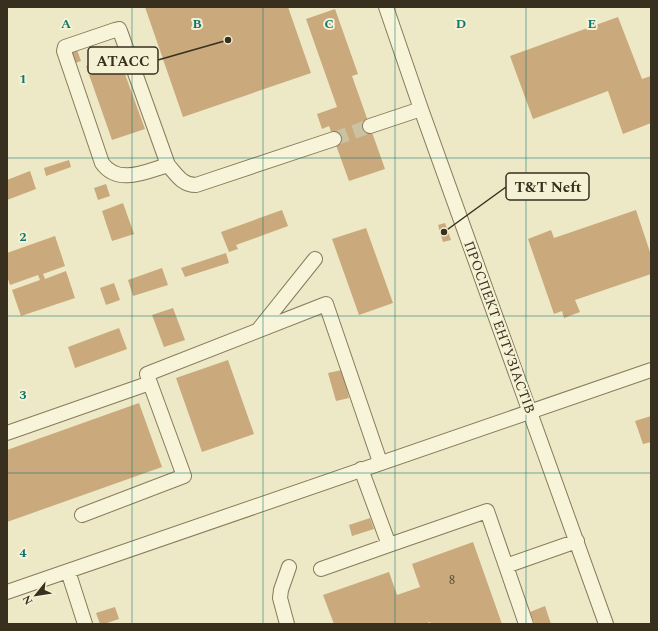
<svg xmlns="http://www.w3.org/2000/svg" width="658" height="631" font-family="Spectral,serif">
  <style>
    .building { fill: #caa97c }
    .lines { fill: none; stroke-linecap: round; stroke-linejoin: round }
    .minor-tunnel { stroke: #c9c3a4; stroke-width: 14; stroke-dasharray: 14 7; stroke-linecap: butt }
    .minor-casing { stroke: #887a5c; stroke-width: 16 }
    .minor { stroke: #f8f4d9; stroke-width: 14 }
    .grid { fill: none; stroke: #0f766e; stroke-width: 1; stroke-opacity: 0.55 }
    .labels { text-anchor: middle; stroke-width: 4; stroke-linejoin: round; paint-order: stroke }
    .number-label { font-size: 12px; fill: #5c4e36 }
    .street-label { font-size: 14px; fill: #382f1f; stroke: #f5f1d5 }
    .grid-label { font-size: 13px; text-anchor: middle; font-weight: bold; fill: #0f766e; stroke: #f5f1d5; stroke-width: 4; stroke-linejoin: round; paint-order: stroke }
    .leader { fill: none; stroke: #382f1f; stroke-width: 1.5 }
    .callout-dot { fill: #382f1f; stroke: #f5f1d5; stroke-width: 1.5 }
    .callout { fill: #f5f1d5; stroke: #382f1f; stroke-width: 1.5 }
    .callout-label { font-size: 15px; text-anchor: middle; font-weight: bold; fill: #382f1f }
  </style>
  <rect width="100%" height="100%" fill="#ede8c5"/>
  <path class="building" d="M145,7H288L311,73L183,117Z
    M335,9L358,74L352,76L385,169L349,181L329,126L322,129L317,114L337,107L306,19Z
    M618,17L642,79L651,76V123L623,134L608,91L533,119L510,56Z
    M77,50L81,61L73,64L69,53Z
    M118,55L145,129L112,140L86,66Z
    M69,160L71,167L46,176L44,168Z
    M30,171L36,189L7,200V180Z
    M106,184L110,196L98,200L94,188Z
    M123,203L134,234L112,241L102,211Z
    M282,210L288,226L236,245L238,249L229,252L221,232Z
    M636,210L651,255V274L575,300L580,312L564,318L562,311L554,314L528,239L551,230L554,238Z
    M445,223L451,240L443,242L438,225Z
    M366,228L393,303L359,315L332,239Z
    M55,236L65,266L43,274L45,279L66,271L75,298L21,316L12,290L40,280L38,275L10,285L7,276V253Z
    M226,253L229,263L185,277L181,268Z
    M162,268L168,285L133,296L128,280Z
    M114,283L120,300L106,305L100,288Z
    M173,308L185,340L164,347L152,315Z
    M119,328L127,349L75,368L68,347Z
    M228,360L254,434L202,452L176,378Z
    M342,370L349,398L336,401L328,373Z
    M139,403L162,467L7,522V450Z
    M651,416V442L643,444L635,421Z
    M370,518L374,529L352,536L349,525Z
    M473,542L502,624H431L430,622L425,624H334L323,595L389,572L397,595L420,587L412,564Z
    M545,606L551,624H535L530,612Z
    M115,607L119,619L104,624H100L96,613Z"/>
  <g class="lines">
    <path class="minor-tunnel" d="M334,139L370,126"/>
    <g class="minor-casing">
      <path id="minor" d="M386,7L421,109L606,624
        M370,126L421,109
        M168,165L120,31L119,29L115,30L65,47L64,51L102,163C118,186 147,171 168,165C176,174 182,185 196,185L334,139
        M259,329L315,259
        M7,433L150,383L147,374L326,304L380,462
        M361,469L389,545L487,511L506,566
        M82,515L184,476L150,383
        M321,569L389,545
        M68,571L85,624
        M7,592L651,370
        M287,624L280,598L281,590L289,567
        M526,624L506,566L577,541"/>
    </g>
    <use href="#minor" class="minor"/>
  </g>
  <path class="grid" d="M132,7V624M263,7V624M395,7V624M526,7V624M7,158H651M7,316H651M7,473H651"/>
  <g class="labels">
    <g class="number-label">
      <text x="452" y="584">8</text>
    </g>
    <g class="street-label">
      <text transform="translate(500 327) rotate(70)" y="5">ПРОСПЕКТ ЕНТУЗІАСТІВ</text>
    </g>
  </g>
  <g class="grid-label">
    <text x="66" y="28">A</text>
    <text x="197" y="28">B</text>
    <text x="329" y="28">C</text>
    <text x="461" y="28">D</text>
    <text x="592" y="28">E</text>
    <text x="23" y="83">1</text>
    <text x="23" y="241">2</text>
    <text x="23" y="399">3</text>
    <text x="23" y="557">4</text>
  </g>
  <path class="leader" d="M228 40L158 60M444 232L506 187"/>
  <g class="callout-dot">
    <circle cx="228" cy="40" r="4"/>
    <circle cx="444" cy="232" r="4"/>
  </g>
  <g class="callout">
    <rect x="88" y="47" width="70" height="27" rx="4"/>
    <rect x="506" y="173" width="83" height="27" rx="4"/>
  </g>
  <g class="callout-label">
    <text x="123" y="66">АТАСС</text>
    <text x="548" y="192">T&amp;T Neft</text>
  </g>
  <rect width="658" height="631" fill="none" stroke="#382f1f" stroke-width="16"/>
  <g transform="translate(36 595) rotate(240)" stroke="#f5f1d5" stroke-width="3" paint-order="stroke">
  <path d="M0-3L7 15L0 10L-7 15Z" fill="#382f1f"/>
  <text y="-6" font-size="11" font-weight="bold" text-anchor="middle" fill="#382f1f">N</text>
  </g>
</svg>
